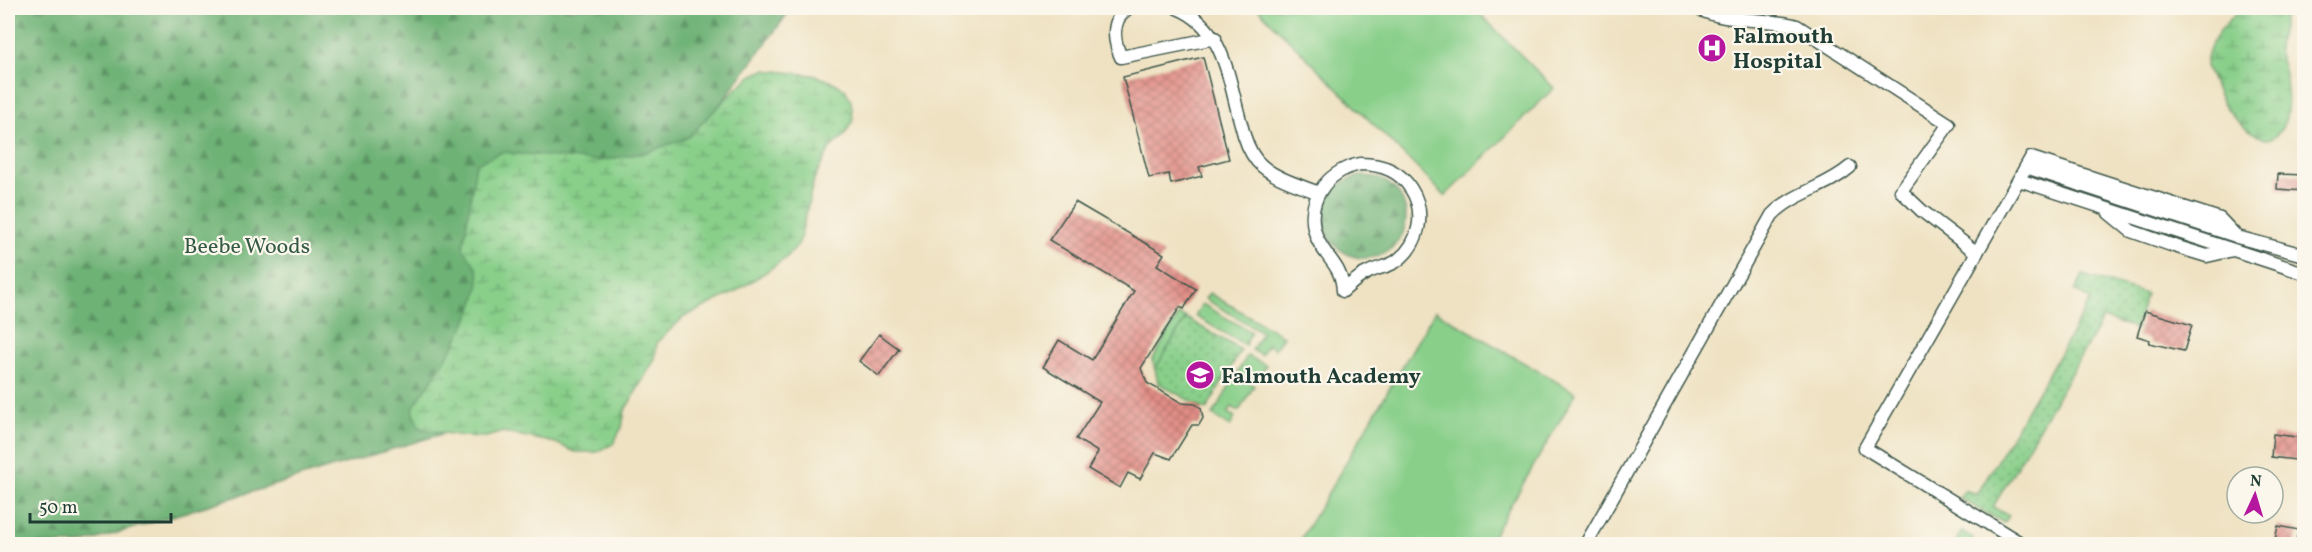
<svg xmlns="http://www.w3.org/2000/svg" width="2312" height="552" font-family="Vollkorn,serif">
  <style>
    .grass { fill: url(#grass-dots); stroke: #54865f; stroke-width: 1.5 }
    .forest { fill: url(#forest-firs); stroke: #467855; stroke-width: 1.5 }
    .wetland { fill: url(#wetland-marsh); stroke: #54865f; stroke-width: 1.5 }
    .garden { fill: #89cf8a; stroke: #54865f; stroke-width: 1.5 }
    .building { fill: url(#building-cross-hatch) }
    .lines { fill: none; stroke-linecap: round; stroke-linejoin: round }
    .service-casing { stroke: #3e5649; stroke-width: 15 }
    .service { stroke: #fff; stroke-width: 12 }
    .labels { text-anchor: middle; stroke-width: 4.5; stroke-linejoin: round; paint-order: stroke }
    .poi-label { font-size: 22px; font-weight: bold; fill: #1f3d34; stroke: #fbf7ec; text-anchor: start }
    .park-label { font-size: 22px; fill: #345a45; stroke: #fbf7ec }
  </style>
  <defs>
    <pattern id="grass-dots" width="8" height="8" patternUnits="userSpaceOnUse" patternTransform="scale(1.5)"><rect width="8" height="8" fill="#89cf8a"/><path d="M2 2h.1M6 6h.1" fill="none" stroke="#6fa972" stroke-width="1.8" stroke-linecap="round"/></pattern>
    <pattern id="forest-firs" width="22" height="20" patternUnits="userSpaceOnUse" patternTransform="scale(1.5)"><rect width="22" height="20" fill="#6eb276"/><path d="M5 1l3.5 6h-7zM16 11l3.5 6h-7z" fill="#5a9262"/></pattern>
    <pattern id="wetland-marsh" width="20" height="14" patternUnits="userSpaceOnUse" patternTransform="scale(1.5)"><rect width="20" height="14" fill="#89cf8a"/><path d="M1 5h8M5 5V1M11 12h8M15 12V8" fill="none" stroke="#6fa972"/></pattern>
    <pattern id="building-cross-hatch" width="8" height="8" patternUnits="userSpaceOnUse" patternTransform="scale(1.5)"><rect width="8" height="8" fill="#e18c85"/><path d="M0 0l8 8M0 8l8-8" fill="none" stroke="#b6746e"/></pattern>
  </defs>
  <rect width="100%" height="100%" fill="#fbf7ec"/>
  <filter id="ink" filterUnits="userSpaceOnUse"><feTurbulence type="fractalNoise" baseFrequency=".0167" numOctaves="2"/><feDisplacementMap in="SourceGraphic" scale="12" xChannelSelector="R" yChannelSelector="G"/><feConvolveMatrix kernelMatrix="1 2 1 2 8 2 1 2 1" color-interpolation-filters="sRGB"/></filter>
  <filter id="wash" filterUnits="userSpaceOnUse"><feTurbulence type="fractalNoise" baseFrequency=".008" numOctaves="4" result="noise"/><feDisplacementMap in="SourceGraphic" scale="24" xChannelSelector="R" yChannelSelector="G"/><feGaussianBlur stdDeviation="1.35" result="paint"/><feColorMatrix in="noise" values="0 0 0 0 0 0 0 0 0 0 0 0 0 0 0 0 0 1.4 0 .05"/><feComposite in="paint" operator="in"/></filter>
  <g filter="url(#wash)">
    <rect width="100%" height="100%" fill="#efe2c2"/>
    <path class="grass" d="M2083,275L2146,294L2136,329L2103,318L1993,507L2009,516L2004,523L1959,498L1965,490L1977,495L2091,300L2075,291Z
      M1186,318L1241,350L1206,410L1158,383L1155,369Z
      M1962,531L1973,538L1970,544H1954Z"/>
    <path class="forest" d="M8,8H792L484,421L81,544H8Z
      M1324 217a41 41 0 1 1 82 0a41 41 0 1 1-82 0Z"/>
    <path class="wetland" d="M2243,8H2286C2285,19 2278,40 2278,48C2278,56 2282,62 2284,70C2288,88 2292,122 2276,135C2268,143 2259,137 2252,132C2227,117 2216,92 2206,66C2207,42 2225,22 2243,8Z
      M765,70L813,75L831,81L845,89L851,101L853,120L844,136L830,148L814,179L799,243L786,258L763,274L733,293L684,317L657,342L655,359L625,410L622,427L613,444L597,452H575L556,443L503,432L486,437L463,436L421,429L413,415L414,406C433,379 486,305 478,272C476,264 467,255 463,248L476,163L503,152L599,161L647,152L687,138L737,88L753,75Z"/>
    <path class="garden" d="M1257,8H1474L1554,88L1445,196Z
      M1209,293L1283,336L1275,349L1268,344L1261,355L1252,350L1262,332L1205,299Z
      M1202,304L1251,332L1245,345L1195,316Z
      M1435,311L1576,393L1488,544H1298Z
      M1179,314L1186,318L1155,369L1152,360Z
      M1247,356L1266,365L1258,379L1251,376L1248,381L1254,386L1239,411L1232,407L1228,413L1235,417L1230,427L1213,415Z"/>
    <g id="blocks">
      <path class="building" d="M1203,57L1229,159L1199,167L1202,176L1171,184L1169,174L1149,178L1123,77Z
        M2278,174L2304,175V191L2277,189Z
        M1075,202L1164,254L1157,265L1196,289L1184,309L1180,307L1141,368L1147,383L1182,403L1195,404L1201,408L1203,418L1199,425H1192L1171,459L1155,453L1140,479L1128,473L1120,488L1088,469L1098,452L1076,439L1100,402L1043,367L1059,340L1092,360L1134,291L1049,240Z
        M2145,311L2192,325L2184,351L2149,343L2150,340L2137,336Z
        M879,334L899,349L879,376L859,361Z
        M2273,434L2304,438V461L2271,457Z
        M2278,526L2299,530L2295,544H2274Z"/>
    </g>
  </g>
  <g filter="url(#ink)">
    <use href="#blocks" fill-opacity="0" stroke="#3e5649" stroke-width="1.5"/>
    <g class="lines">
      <g class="service-casing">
        <path id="service" d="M1128,8C1111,20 1113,40 1121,57L1215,38
          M1177,8C1225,27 1228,79 1241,124C1244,137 1248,150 1257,161C1272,178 1299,185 1319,193
          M1697,8C1727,24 1765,17 1797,26L1949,124L1901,191L1922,211L1977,253
          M1360,164C1381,164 1400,171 1411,189C1426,212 1420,243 1398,260C1389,267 1379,267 1369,272C1359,276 1351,284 1343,291C1342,265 1326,259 1317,238C1303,203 1326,171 1360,164Z
          M2026,167L2236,236
          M2019,180L2304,273
          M2109,213L2131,231L2171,245L2207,256L2233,250
          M1586,544L1772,215C1794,192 1826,188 1850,167
          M2022,544L1865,448L2031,158L2220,219L2237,237L2304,255"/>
      </g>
      <use href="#service" class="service"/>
    </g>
  </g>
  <defs>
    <g id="hospital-disc" transform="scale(1.5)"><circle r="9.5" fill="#b5179e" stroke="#fbf7ec"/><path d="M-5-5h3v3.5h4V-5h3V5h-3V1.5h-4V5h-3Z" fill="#fff"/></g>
    <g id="school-disc" transform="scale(1.5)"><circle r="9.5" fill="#b5179e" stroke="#fbf7ec"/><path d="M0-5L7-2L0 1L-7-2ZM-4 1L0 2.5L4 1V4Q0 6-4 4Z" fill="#fff"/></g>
  </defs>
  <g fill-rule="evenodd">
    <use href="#hospital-disc" x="1712" y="48"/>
    <use href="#school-disc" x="1200" y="375"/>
  </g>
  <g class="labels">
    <g class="poi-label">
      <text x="1733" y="43">Falmouth<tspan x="1733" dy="25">Hospital</tspan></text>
      <text x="1221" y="383">Falmouth Academy</text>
    </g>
    <g class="park-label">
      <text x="247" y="253">Beebe Woods</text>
    </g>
  </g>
  <rect width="2312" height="552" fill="none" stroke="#fbf7ec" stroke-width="30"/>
  <g transform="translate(2255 495) rotate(4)"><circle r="28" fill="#fbf7ec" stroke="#a3ada2" stroke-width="1.5"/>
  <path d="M0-4.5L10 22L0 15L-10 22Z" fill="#b5179e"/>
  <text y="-9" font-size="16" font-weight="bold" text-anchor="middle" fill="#1f3d34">N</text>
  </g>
  <path d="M30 513v9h141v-9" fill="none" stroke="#1f3d34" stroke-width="3"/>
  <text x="39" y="513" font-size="18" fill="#1f3d34" stroke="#fbf7ec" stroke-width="4.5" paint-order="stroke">50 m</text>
</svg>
